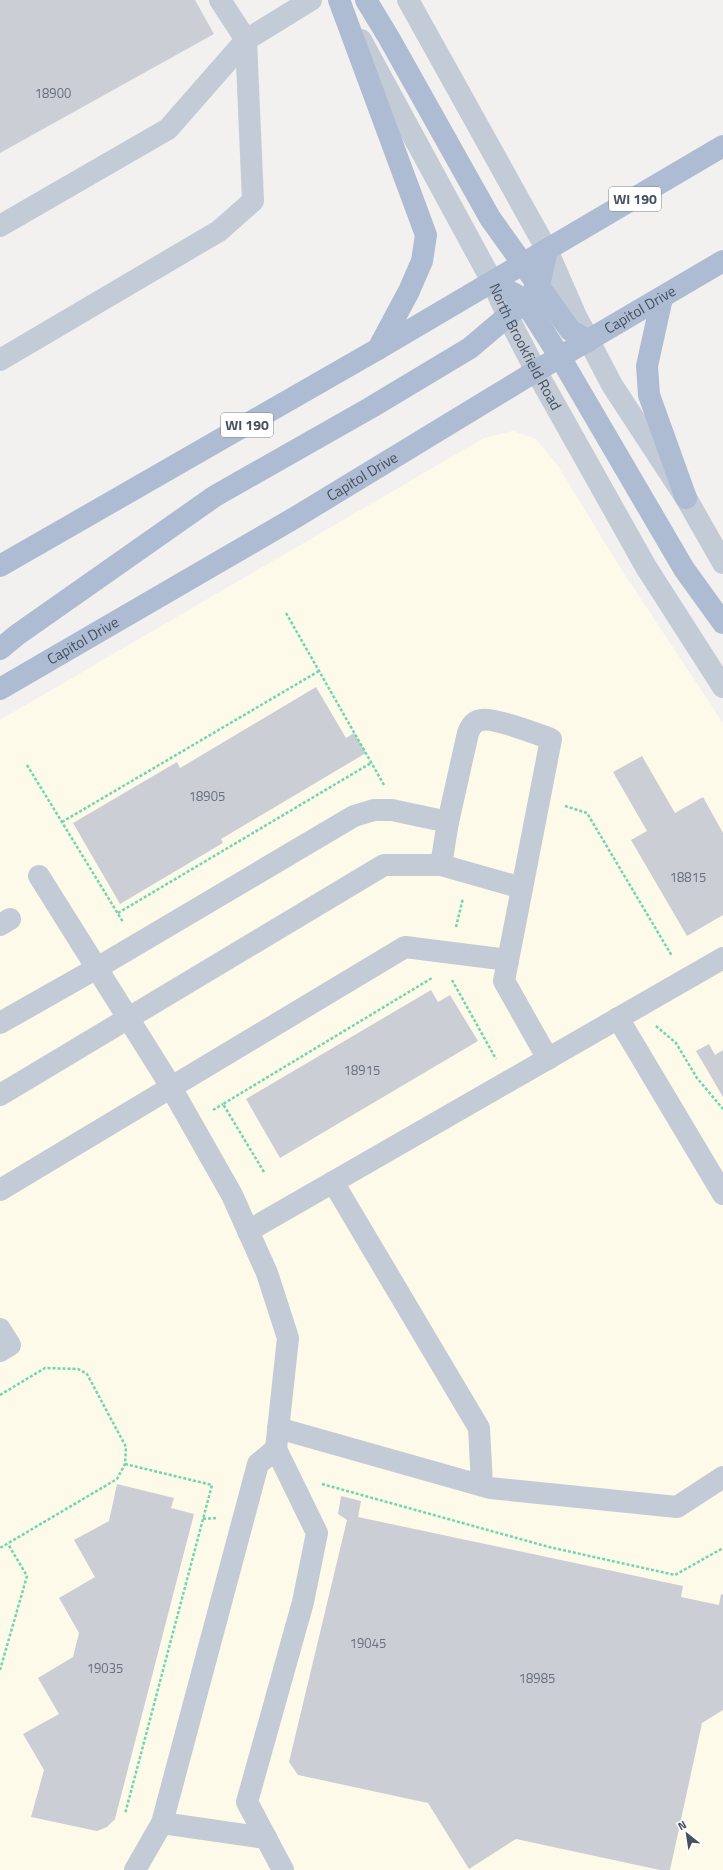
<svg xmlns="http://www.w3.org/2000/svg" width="723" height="1870" font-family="'Titillium Web',sans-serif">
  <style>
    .commercial { fill: #fefae9 }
    .building { fill: #ccced6 }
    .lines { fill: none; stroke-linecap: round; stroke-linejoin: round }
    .path { stroke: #6fd7af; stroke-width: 2.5; stroke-dasharray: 3 2; stroke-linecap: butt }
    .minor { stroke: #c3cbd7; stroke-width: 22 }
    .major { stroke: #adbcd2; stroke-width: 22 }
    .labels { text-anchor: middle; stroke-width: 3.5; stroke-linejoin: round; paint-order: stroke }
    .number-label { font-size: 13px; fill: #68707e }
    .shield { fill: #fff; stroke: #7e8590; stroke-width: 1 }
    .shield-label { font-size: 14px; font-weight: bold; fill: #465160 }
    .street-label { font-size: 15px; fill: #465160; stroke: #fff }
  </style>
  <rect width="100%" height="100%" fill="#f3f1f0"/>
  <path class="commercial" d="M513,431L536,439L558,466L621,569L723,723V1870H0V720L484,438Z"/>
  <path class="building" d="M0,0H195L214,34L0,153Z
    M316,687L346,738L354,733L366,753L221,839L223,843L120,904L73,823L177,762L180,768Z
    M642,756L675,813L703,797L723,833V915L687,936L631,840L647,831L613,772Z
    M431,990L438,1002L450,995L478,1041L280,1158L246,1099Z
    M709,1044L715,1055L723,1050V1097L696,1051Z
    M117,1484L174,1498L171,1508L194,1514L115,1819L107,1827L97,1831L31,1817L44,1770L23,1734L59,1714L38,1678L73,1657L79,1633L59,1598L95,1577L74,1540L109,1521Z
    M341,1496L361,1501L358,1517L683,1586L681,1597L719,1605L721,1594L723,1595V1710L702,1723L670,1870H660L516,1839L469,1869L428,1803L298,1775L289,1762L347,1520L338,1514Z"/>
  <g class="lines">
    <path class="path" d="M286,613L384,785
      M27,765L123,922
      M565,806L587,813L672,956
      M62,822L319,671
      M118,913L371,763
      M456,927L463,898
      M452,980L496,1059
      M656,1026L676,1043L697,1078L723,1109
      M213,1110L223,1104
      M264,1172L223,1104L432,978
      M0,1395L45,1368L78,1369L87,1374L126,1447L125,1464L117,1479L0,1548
      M125,1464L212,1485L125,1814
      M322,1484L549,1547L675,1575L723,1548
      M203,1519L216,1518
      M0,1670L27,1576L8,1544"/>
    <g class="minor">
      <path d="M408,0L547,250L575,314L612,385L686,498L723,563"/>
      <path id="s1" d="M361,40L493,283L508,317L536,371L646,567L723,687"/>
      <path d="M0,226L168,129L246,40L220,0"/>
      <path d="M0,360L219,231L253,201L246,40L311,0"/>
      <path d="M448,822L468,733C471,726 473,722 481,720C493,717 537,734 551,739L504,981L548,1059"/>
      <path d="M39,876L165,1077L232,1195L267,1273L288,1338L276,1449L317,1533L303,1602L247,1802L266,1838"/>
      <path d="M0,925L10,919"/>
      <path d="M618,1018L723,1194"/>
      <path d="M0,1023L97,968L354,816L374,810H392L448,822L441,865"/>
      <path d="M0,1095L384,865H441L522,888"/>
      <path d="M333,1182L479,1428L482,1485"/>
      <path d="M0,1190L405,947L508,960"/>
      <path d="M248,1231L723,958"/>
      <path d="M0,1329L10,1345L0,1351"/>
      <path d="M278,1428L490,1488L677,1507L723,1477"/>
      <path d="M162,1823L258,1464L276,1449"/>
      <path d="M135,1870L162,1823L266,1838L283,1870"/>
    </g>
    <g class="major">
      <path d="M339,0L426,235L422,261L409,291L378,349"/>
      <path d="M366,0L389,38L490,218L570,330L588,341"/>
      <path d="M493,283L515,294L532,313L560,357L684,569L723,623"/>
      <path d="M662,298L647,366L649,395L686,498"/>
      <path d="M0,566L378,349L723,146"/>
      <path d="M0,649L17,635L215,496L370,408L470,348L523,303L539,285L547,250"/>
      <path id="s2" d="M0,689L296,517L536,371L723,261"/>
    </g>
  </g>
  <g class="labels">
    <g class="number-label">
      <text x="53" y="98">18900</text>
      <text x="207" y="801">18905</text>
      <text x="688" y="882">18815</text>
      <text x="362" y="1075">18915</text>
      <text x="368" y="1648">19045</text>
      <text x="105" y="1673">19035</text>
      <text x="537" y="1683">18985</text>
    </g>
    <g class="shield">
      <rect x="609" y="187" width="52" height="24" rx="3"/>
      <rect x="221" y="413" width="52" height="24" rx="3"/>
    </g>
    <g class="shield-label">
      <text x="635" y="204">WI 190</text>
      <text x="247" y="430">WI 190</text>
    </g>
    <g class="street-label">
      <text dy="5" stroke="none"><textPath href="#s2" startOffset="744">Capitol Drive</textPath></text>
      <text dy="5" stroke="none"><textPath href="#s1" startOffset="348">North Brookfield Road</textPath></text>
      <text dy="5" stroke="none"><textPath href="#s2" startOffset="420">Capitol Drive</textPath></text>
      <text dy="5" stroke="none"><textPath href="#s2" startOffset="96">Capitol Drive</textPath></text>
    </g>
  </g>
  <g transform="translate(687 1834) rotate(330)" stroke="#ffffff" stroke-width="3" paint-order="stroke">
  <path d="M0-3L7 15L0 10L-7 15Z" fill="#465160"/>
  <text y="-6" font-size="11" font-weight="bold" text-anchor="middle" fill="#465160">N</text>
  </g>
</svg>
